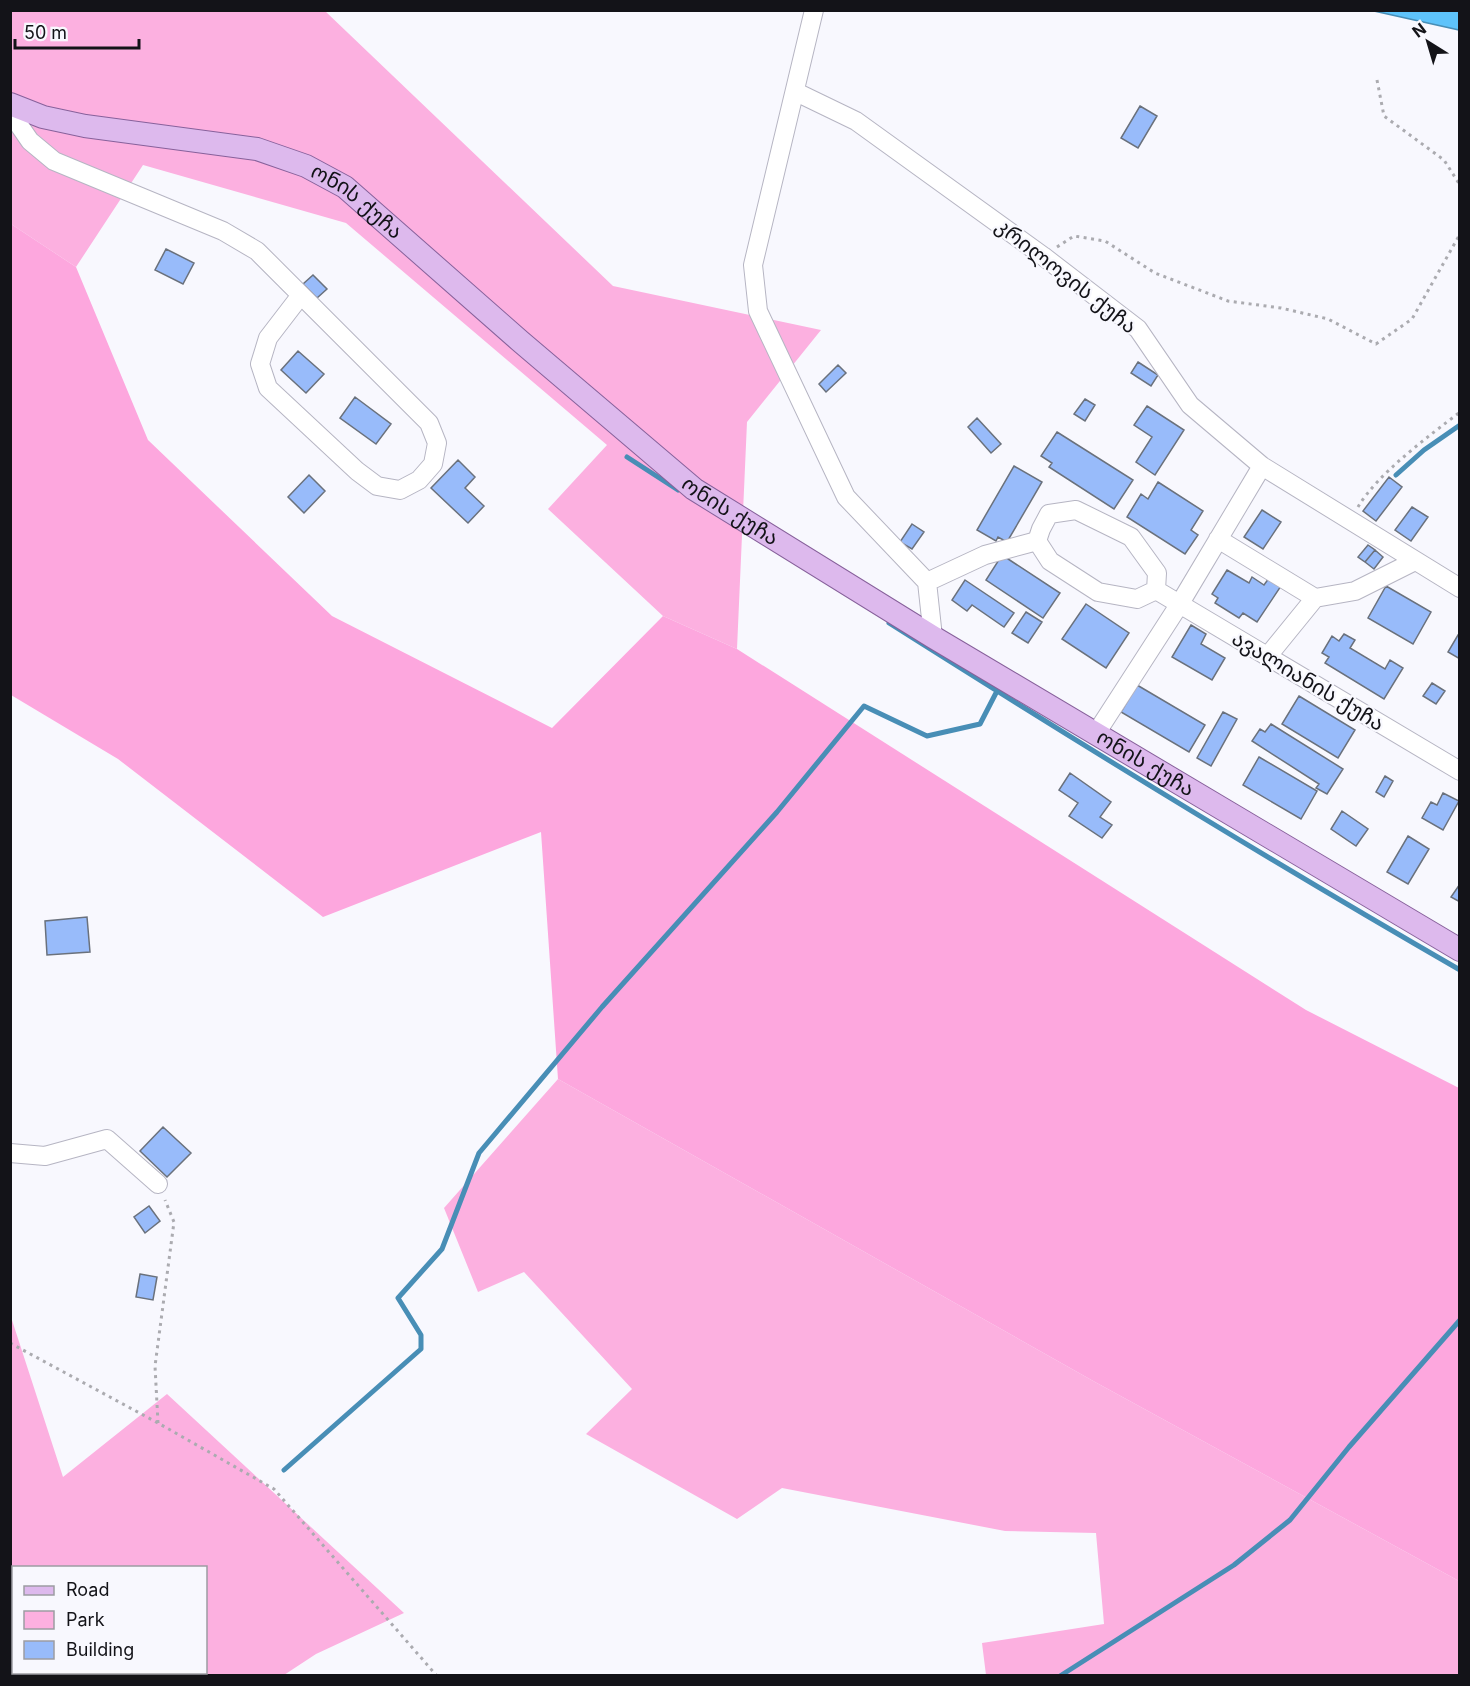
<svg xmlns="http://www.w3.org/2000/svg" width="1470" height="1686" font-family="Inter,'Noto Sans Georgian',sans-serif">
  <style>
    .green { fill: #fcb0e0; fill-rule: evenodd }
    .forest { fill: #fda7de }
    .water { fill: #5ec3fa; stroke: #488eb6; stroke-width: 1.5 }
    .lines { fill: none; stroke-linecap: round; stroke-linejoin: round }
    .stream { stroke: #488eb6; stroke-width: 5 }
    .building { fill: #98bbfa; stroke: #6a717c; stroke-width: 1.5 }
    .minor-casing { stroke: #b6b5c3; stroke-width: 20 }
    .major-casing { stroke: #87619b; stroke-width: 24 }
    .path { stroke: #ababb0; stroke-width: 3; stroke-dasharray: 3 4.5; stroke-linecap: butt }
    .minor { stroke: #fff; stroke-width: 18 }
    .major { stroke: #ddb9ed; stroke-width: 22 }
    .labels { text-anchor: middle; stroke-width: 4.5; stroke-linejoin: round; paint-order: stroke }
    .street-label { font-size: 21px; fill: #131318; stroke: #f8f8fe }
  </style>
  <rect width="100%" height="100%" fill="#f8f8fe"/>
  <path class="green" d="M10,11H325L613,286L821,330L747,422L737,649L663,616L548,509L607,445L346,223L143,165L76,267L11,224Z
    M558,1079L1095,1382L1459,1581V1675H986L982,1643L1104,1624L1096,1533L1005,1531L782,1488L737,1519L586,1434L632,1389L524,1272L478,1292L444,1208Z
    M10,1314L63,1477L167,1394L404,1613L316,1654L284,1675H11ZM14,1568H206V1672H14Z"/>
  <path class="forest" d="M11,224L76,267L148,440L332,616L552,728L663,616L737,649L1306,1010L1459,1088V1581L1095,1382L558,1079L541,832L323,917L118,759L11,695Z"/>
  <path class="water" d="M1374,11H1459V30Z"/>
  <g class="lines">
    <path class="stream" d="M627,457L678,490
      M1396,475L1424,450L1460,425
      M889,623C1077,742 1267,859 1460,970
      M284,1470L421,1349V1335L398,1298L442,1249L479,1153L602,1007L777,812L864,706L927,736L980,724L997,691
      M1060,1676L1234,1565L1290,1520L1349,1447L1460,1320"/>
  </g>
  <path class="building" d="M1140,106L1157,116L1138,148L1121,138Z
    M166,249L194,263L183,284L155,270Z
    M313,275L327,289L317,298L303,284Z
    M298,351L324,374L306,393L281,370Z
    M1138,362L1158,375L1151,386L1131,373Z
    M838,365L846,373L826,392L819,384Z
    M355,397L391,424L376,444L340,418Z
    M1085,399L1095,405L1085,421L1074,414Z
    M1147,406L1184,430L1155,475L1136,462L1152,437L1134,425Z
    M977,418L1001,444L991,453L968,427Z
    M1057,432L1133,480L1114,509L1049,467L1052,463L1041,456Z
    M458,460L475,477L465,488L484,506L468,523L431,488Z
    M1014,466L1042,482L1007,542L998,537L996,541L977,530Z
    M309,475L325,491L304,513L288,497Z
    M1389,477L1402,487L1376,521L1363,511Z
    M1158,482L1203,511L1191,530L1198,535L1185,554L1127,517L1141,494L1148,499Z
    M1412,507L1428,517L1411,541L1395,530Z
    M1262,510L1281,522L1263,549L1244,537Z
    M912,524L924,532L912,549L900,542Z
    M1368,545L1375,550L1365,562L1358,557Z
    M1375,550L1383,557L1374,569L1365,562Z
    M1002,555L1060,593L1043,618L986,580Z
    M1227,570L1249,583L1252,577L1264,585L1269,578L1281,586L1257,622L1243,613L1239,618L1215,603L1218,598L1212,594Z
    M965,580L1014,613L1004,627L972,605L967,611L952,600Z
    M1386,586L1431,612L1413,644L1368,618Z
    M1086,604L1129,633L1106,668L1062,639Z
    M1026,612L1042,622L1028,643L1012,633Z
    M1191,625L1206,634L1201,644L1225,658L1212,680L1172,657Z
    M1344,634L1355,640L1350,648L1385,669L1390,660L1403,668L1384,699L1325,663L1329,657L1322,653L1332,636L1339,641Z
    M1458,635L1460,636V659L1448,652Z
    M1432,683L1445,691L1436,704L1423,696Z
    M1137,685L1205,725L1189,752L1121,712Z
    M1299,696L1355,730L1338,758L1282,724Z
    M1223,712L1237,719L1211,766L1197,758Z
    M1271,724L1343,769L1327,794L1316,788L1319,784L1252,741L1260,729L1265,732Z
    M1259,757L1317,791L1301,819L1243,785Z
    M1070,773L1111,802L1100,817L1112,825L1102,838L1069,816L1078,803L1059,790Z
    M1385,776L1393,781L1384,797L1376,792Z
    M1443,793L1459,801L1443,830L1422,818L1431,802L1437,805Z
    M1342,811L1368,829L1356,846L1331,829Z
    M1408,836L1429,849L1408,884L1387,872Z
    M1460,884V902L1451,897Z
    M87,917L90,952L47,955L45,921Z
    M163,1127L191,1153L167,1177L140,1151Z
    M149,1206L160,1221L145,1233L134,1217Z
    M140,1274L157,1277L153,1300L136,1297Z"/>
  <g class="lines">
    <g class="minor-casing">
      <path id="minor" d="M814,10L753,265L758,311L846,497L927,582L933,637
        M796,92L856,121L1043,256L1138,329L1190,405L1262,466L1460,588
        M10,112L30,141L54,161L223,231L257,251L429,423L437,443L433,464L419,480L400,490L377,486L357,471L268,388L260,364L268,338L301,295
        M1218,539L1315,598
        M927,582L985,555L1037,541
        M1156,590L1137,599L1098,592L1050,561L1037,541L1041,529L1049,514L1076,510L1131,537L1157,573L1156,590L1460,771
        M1267,657L1315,598L1355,591L1415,561
        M1095,735L1179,605L1262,466
        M10,1153L45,1156L107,1139L158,1184"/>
    </g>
    <g class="major-casing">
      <g id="major">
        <path id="s1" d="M10,104L43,117L85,126L257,149L306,166L345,187L520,341L694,489L933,637L1460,950"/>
      </g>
    </g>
    <path class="path" d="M1377,80L1384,116L1444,160L1460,185
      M1057,247L1074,236L1105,241L1155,273L1228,301L1281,308L1328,319L1376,344L1412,319L1460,234
      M1358,507C1377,474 1429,436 1460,412
      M10,1343L158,1423L274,1489L437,1676
      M158,1423L155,1366L174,1222L165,1200"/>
    <use href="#minor" class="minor"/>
    <use href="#major" class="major"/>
  </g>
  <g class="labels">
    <g class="street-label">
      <text dy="7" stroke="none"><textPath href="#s1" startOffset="366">ონის ქუჩა</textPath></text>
      <text transform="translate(1066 276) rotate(38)" y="7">კრილოვის ქუჩა</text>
      <text dy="7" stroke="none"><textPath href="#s1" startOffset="852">ონის ქუჩა</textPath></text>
      <text transform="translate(1308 681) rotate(31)" y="7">ავალიანის ქუჩა</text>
      <text dy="7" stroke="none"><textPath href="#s1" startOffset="1338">ონის ქუჩა</textPath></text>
    </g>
  </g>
  <rect width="1470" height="1686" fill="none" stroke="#131318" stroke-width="24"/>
  <rect x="12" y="1566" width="195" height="108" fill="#f8f8fe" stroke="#9c9ca2" stroke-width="1.5"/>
  <rect x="24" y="1586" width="30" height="9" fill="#ddb9ed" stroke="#9c9ca2" stroke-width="1.5"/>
  <text x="66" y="1596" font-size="18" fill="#131318">Road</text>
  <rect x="24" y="1611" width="30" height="18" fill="#fcb0e0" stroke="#9c9ca2" stroke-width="1.5"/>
  <text x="66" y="1626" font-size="18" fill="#131318">Park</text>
  <rect x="24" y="1641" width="30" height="18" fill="#98bbfa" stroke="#9c9ca2" stroke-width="1.5"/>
  <text x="66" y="1656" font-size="18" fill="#131318">Building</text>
  <g transform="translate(1428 42) rotate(323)" stroke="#f8f8fe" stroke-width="4.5" paint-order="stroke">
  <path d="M0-4.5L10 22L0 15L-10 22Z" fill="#131318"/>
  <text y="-9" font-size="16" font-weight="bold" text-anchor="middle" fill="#131318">N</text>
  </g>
  <path d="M15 39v9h124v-9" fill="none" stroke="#131318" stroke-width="3"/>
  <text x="24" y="39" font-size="18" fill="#131318" stroke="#f8f8fe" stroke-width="4.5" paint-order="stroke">50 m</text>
</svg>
